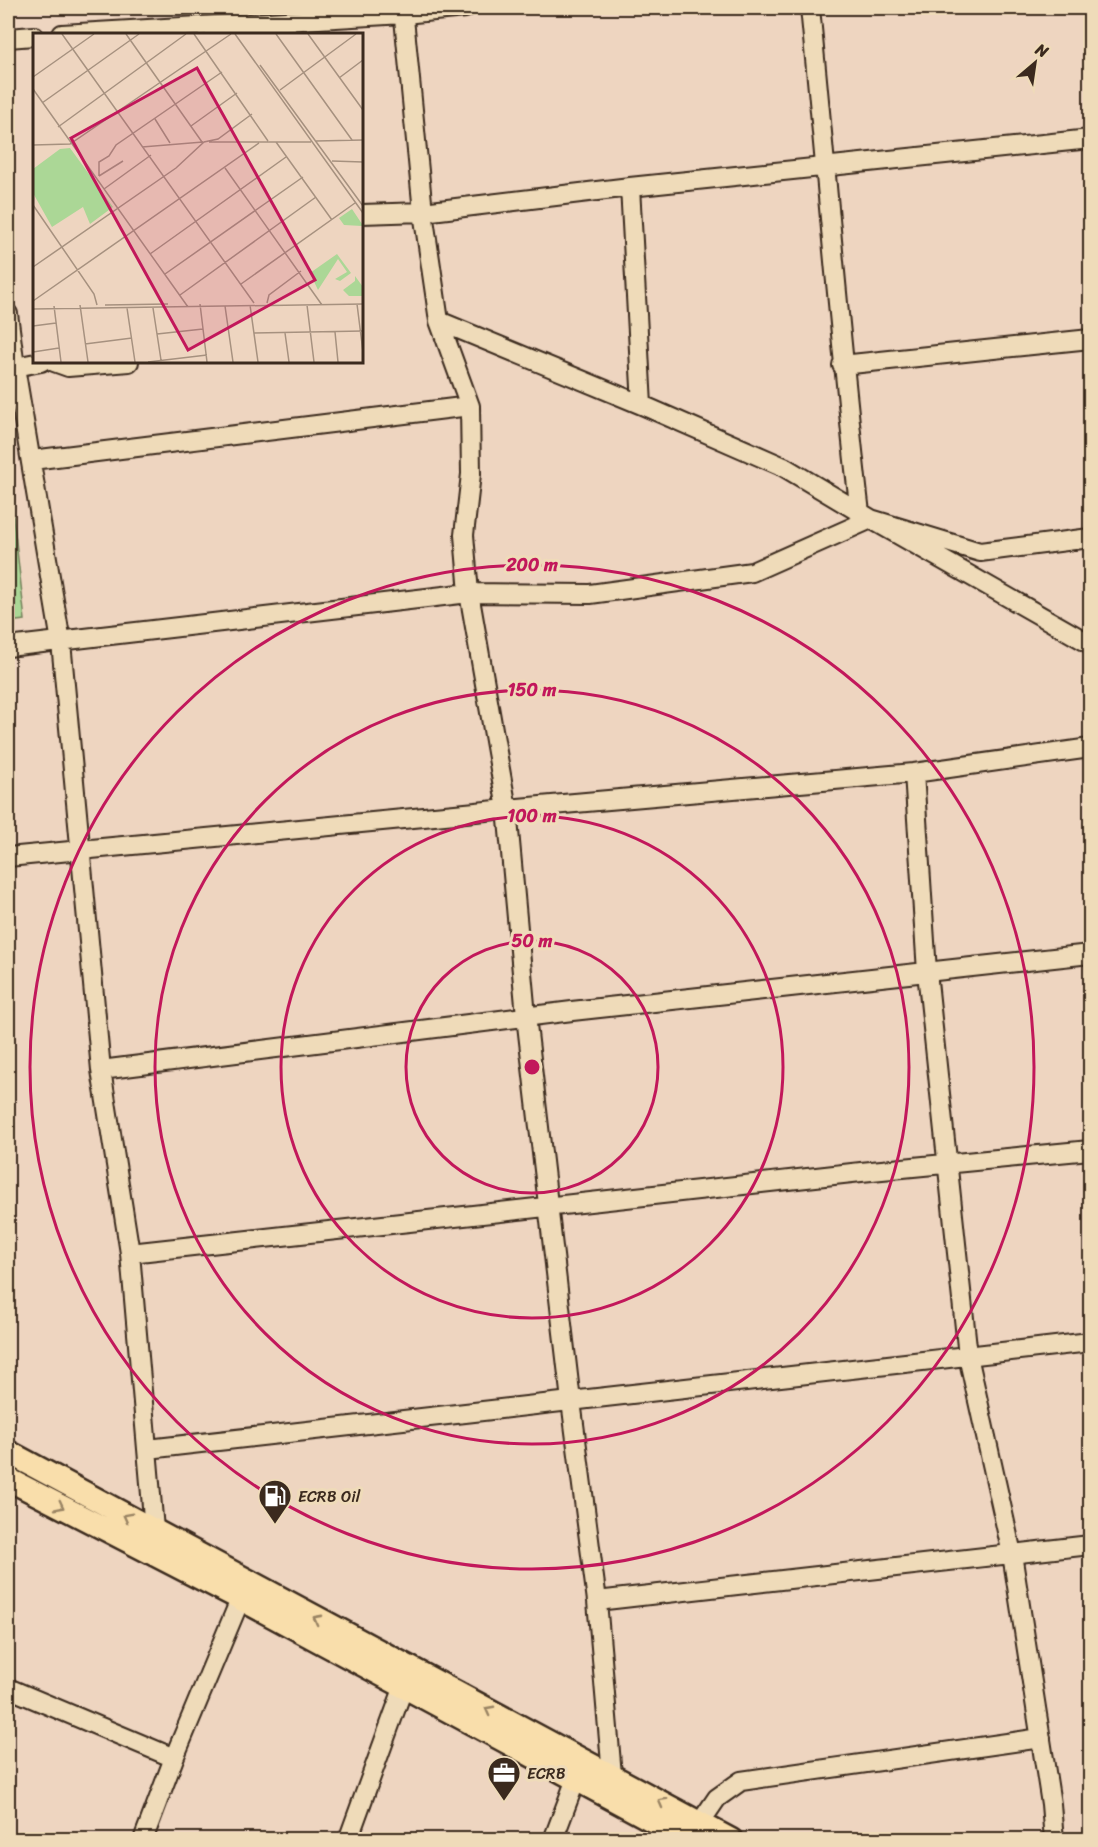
<svg xmlns="http://www.w3.org/2000/svg" width="1098" height="1847" font-family="Sriracha,sans-serif">
  <style>
    .green { fill: #abd796; stroke: #73805a; stroke-width: 1.5 }
    .lines { fill: none; stroke-linecap: round; stroke-linejoin: round }
    .minor-casing { stroke: #3b2a1e; stroke-width: 22 }
    .major-casing { stroke: #3b2a1e; stroke-width: 27 }
    .minor { stroke: #efdbb9; stroke-width: 18 }
    .major { stroke: #f9deab; stroke-width: 22 }
    .oneway { stroke: #9a8464 }
    .ring { fill: none; stroke: #c2185b; stroke-width: 3 }
    .labels { text-anchor: middle; stroke-width: 6; stroke-linejoin: round; paint-order: stroke }
    .poi-label { font-size: 16px; fill: #3b2a1e; stroke: #efdbb9; text-anchor: start }
    .inset-road { fill: none; stroke: #a6917f; stroke-width: 1.5 }
    .view { fill: #c2185b; fill-opacity: 0.15; stroke: #c2185b; stroke-width: 3 }
    .inset-edge { fill: none; stroke: #3b2a1e; stroke-width: 3 }
    .centre { fill: #c2185b; stroke: #efdbb9; stroke-width: 3 }
    .ring-label { font-size: 18px; text-anchor: middle; font-weight: bold; fill: #c2185b; stroke: #efdbb9; stroke-width: 6; stroke-linejoin: round; paint-order: stroke }
  </style>
  <rect width="100%" height="100%" fill="#eed5c0"/>
  <filter id="ink" filterUnits="userSpaceOnUse"><feTurbulence type="fractalNoise" baseFrequency=".0167" numOctaves="2"/><feDisplacementMap in="SourceGraphic" scale="12" xChannelSelector="R" yChannelSelector="G"/><feConvolveMatrix kernelMatrix="1 2 1 2 8 2 1 2 1" color-interpolation-filters="sRGB"/></filter>
  <g filter="url(#ink)">
    <path class="green" d="M8,472L25,620L8,622Z"/>
    <g class="lines">
      <g class="minor-casing">
        <path id="minor" d="M403,8L423,212L439,321L470,406L471,474L464,535L469,593L507,809L526,1016L571,1401L597,1601L612,1775
          M810,8C827,176 840,345 860,513
          M62,34L404,14L465,8
          M8,38L34,36
          M630,187L642,405
          M362,214L423,212L630,187L1090,139
          M8,314L15,367L61,642L101,1070L130,1253L155,1541
          M439,321L642,405L784,467L871,519L1090,644
          M54,362L68,367L129,362
          M842,365L1090,339
          M15,367L41,362
          M32,460L470,406
          M8,647L469,593L590,594L752,572L871,519L980,552L1090,538
          M914,773L927,972L968,1356L1012,1554L1051,1804L1054,1840
          M8,857L507,809L914,773L1090,748
          M101,1070L572,1011L1090,954
          M130,1253L861,1172L1090,1150
          M148,1449L1090,1342
          M597,1601L1090,1545
          M8,1688L174,1758
          M700,1823L717,1798L741,1781L1041,1738
          M143,1840L174,1758L245,1588
          M348,1840L404,1686
          M553,1840L576,1779"/>
      </g>
      <g class="major-casing">
        <path id="major" d="M8,1452L731,1840
          M8,1479L241,1599L689,1840"/>
      </g>
      <use href="#minor" class="minor"/>
      <use href="#major" class="major"/>
    </g>
    <defs><path id="oneway-chevron" d="M-2-3.5L2.5 0L-2 3.5" fill="none" stroke-width="1.6" stroke-linecap="round" stroke-linejoin="round" transform="scale(1.5)"/></defs>
    <g class="oneway">
      <use href="#oneway-chevron" transform="translate(60 1506) rotate(27)"/>
      <use href="#oneway-chevron" transform="translate(127 1517) rotate(-152)"/>
      <use href="#oneway-chevron" transform="translate(317 1619) rotate(-152)"/>
      <use href="#oneway-chevron" transform="translate(489 1710) rotate(-152)"/>
      <use href="#oneway-chevron" transform="translate(662 1802) rotate(-151)"/>
    </g>
  </g>
  <g class="ring">
    <circle cx="532" cy="1067" r="126"/>
    <circle cx="532" cy="1067" r="251"/>
    <circle cx="532" cy="1067" r="377"/>
    <circle cx="532" cy="1067" r="502"/>
  </g>
  <defs>
    <g id="fuel-pin" transform="scale(1.725)"><path d="M0 17L-7.5 6A9.5 9.5 0 1 1 7.5 6Z" fill="#3b2a1e" stroke="#efdbb9"/><path d="M-5.5-6h7V0h2V4h1.3V-2.5L3-4.5l.8-.8L6-3V5H2.5V1h-1V6h-7ZM-4.2-4.7v3.2H.2V-4.7Z" fill="#fff"/></g>
    <g id="office-pin" transform="scale(1.725)"><path d="M0 17L-7.5 6A9.5 9.5 0 1 1 7.5 6Z" fill="#3b2a1e" stroke="#efdbb9"/><path d="M-6-3h4V-5.5h4V-3h4V5H-6ZM-1-4.5V-3h2v-1.5ZM-6 0V1H6V0Z" fill="#fff"/></g>
  </defs>
  <g fill-rule="evenodd">
    <use href="#fuel-pin" x="275" y="1496"/>
    <use href="#office-pin" x="504" y="1773"/>
  </g>
  <g class="labels">
    <g class="poi-label">
      <text x="298" y="1502">ECRB Oil</text>
      <text x="527" y="1779">ECRB</text>
    </g>
  </g>
  <g transform="translate(33 33)">
    <rect width="330" height="330" fill="#eed5c0"/>
    <path d="M37,115L80,174L57,191L50,174L19,194L0,160V136L27,116ZM319,176L329,191V193L311,192L306,185ZM304,221L318,240L307,248L302,246L314,239L305,226L285,257L277,240ZM322,243L330,254V263H316L310,257L322,248Z" fill="#abd796"/>
    <path class="inset-road" d="M29,1L221,270M93,1L169,109M161,1L235,108M202,1L330,180M243,1L319,107M275,1L330,77M227,32L330,173M0,44L61,1M306,45L330,27M0,56L155,274M247,57L323,1M9,70L106,1M122,86L137,110M158,93L204,60M25,94L153,1M283,108L330,107M176,109H278M243,109L299,187M0,112L37,111L198,1M109,114L170,109M299,128L330,129M192,135L289,272M66,143V129L76,123L83,112L189,39M66,143L90,128M71,156L118,122M0,172L61,261L64,272M117,221L253,124M0,234L143,135L171,109L185,106L219,81M132,241L270,144M208,251L322,170M147,262L283,164M0,268L226,110M234,270L236,262L268,238M167,271L174,329M324,271L330,319M47,272L55,329M72,272L135,271M217,272L225,329M274,272L281,329M21,273L28,329M192,273L200,329M94,275L102,329M120,275L128,327M0,276L330,271M0,293L23,290M302,299L305,329M221,300L330,298M252,300L256,329M124,301L170,296M52,311L99,305M0,319L26,315M115,329L174,322"/>
    <path class="view" d="M164,35L282,247L155,317L38,105Z"/>
    <rect width="330" height="330" class="inset-edge"/>
  </g>
  <circle cx="532" cy="1067" r="9" class="centre"/>
  <g class="ring-label">
    <text x="532" y="571">200 m</text>
    <text x="532" y="696">150 m</text>
    <text x="532" y="822">100 m</text>
    <text x="532" y="947">50 m</text>
  </g>
  <rect width="1098" height="1847" fill="none" stroke="#efdbb9" stroke-width="30"/>
  <rect x="15" y="15" width="1068" height="1817" fill="none" stroke="#3b2a1e" stroke-width="2" filter="url(#ink)"/>
  <g transform="translate(1035 63) rotate(29)" stroke="#efdbb9" stroke-width="4.5" paint-order="stroke">
  <path d="M0-4.5L10 22L0 15L-10 22Z" fill="#3b2a1e"/>
  <text y="-9" font-size="16" font-weight="bold" text-anchor="middle" fill="#3b2a1e">N</text>
  </g>
</svg>
